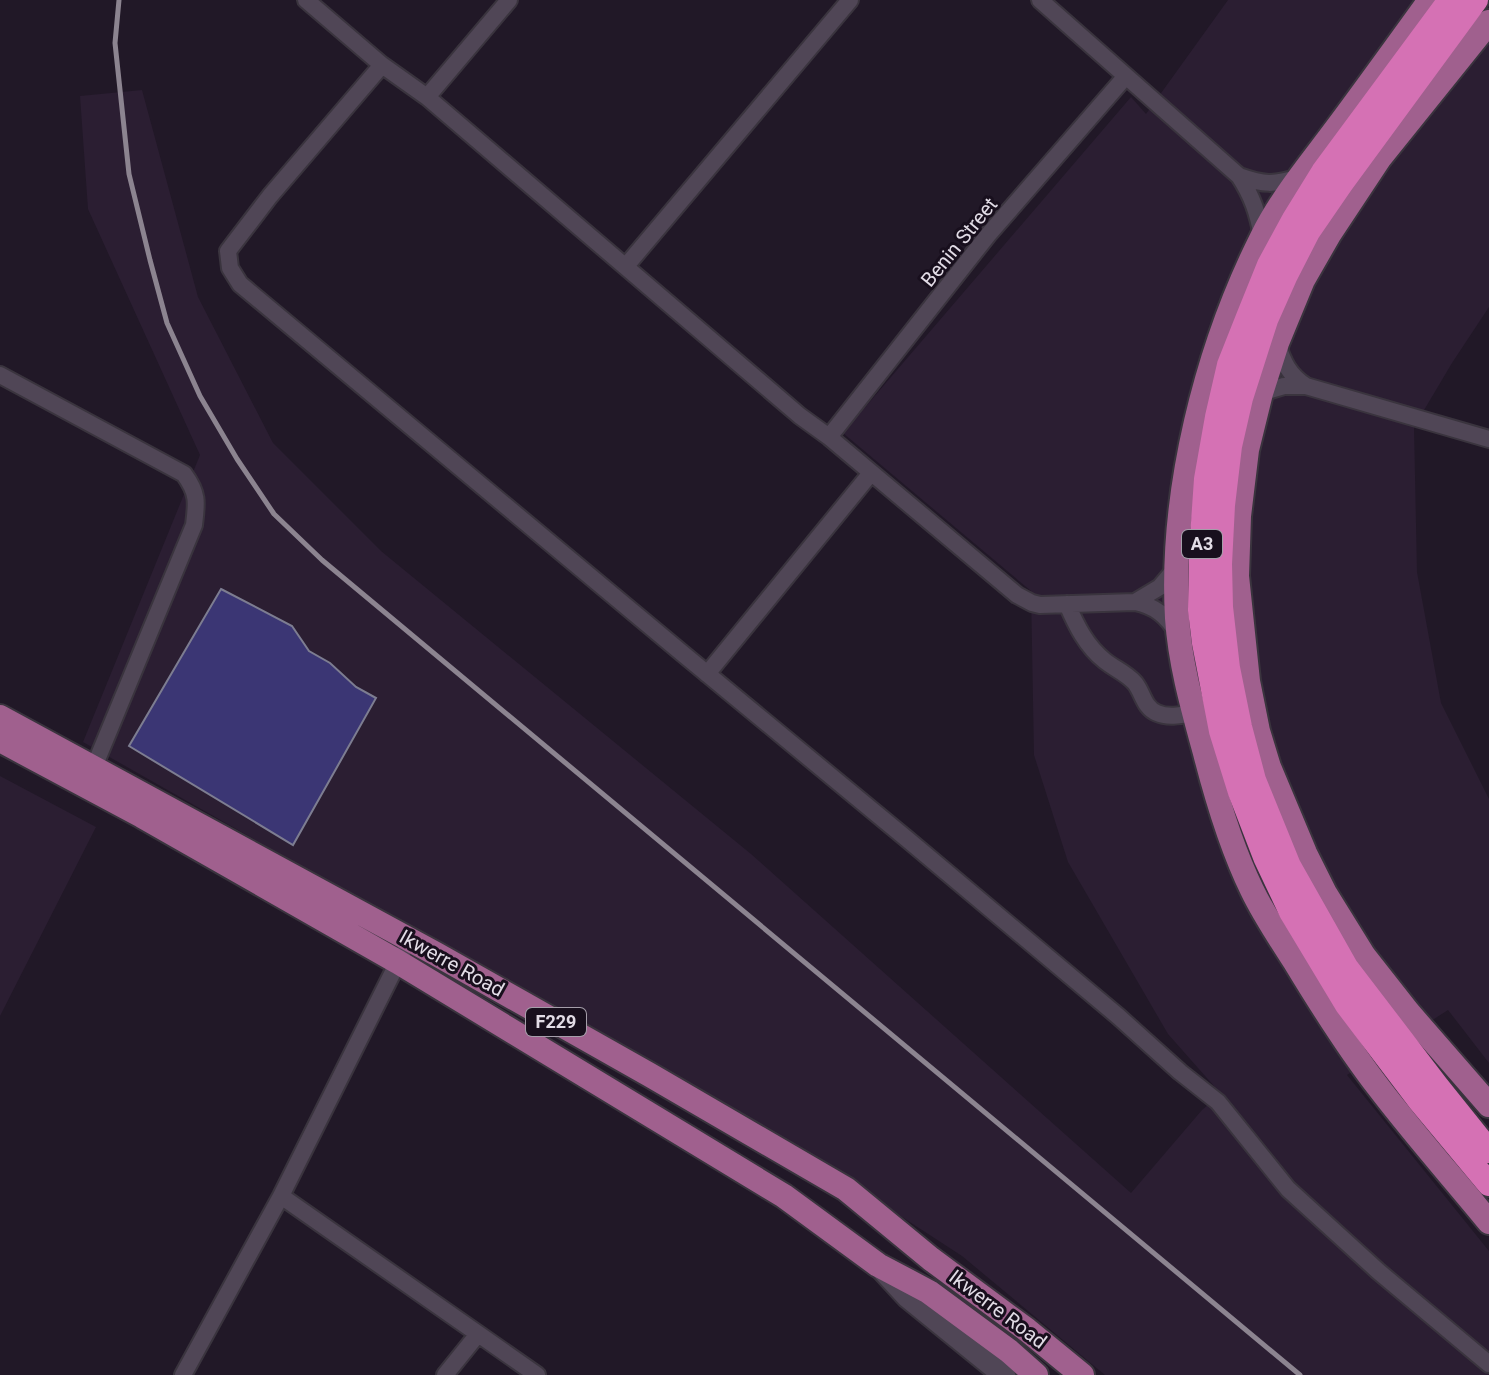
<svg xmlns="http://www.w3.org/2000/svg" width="1489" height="1375" font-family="Roboto,sans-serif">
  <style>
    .built { fill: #2b1e32 }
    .building { fill: #3b3674; stroke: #7d7d91; stroke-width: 2 }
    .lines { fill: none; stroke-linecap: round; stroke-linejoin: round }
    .street-casing { stroke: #3a343e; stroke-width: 20 }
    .secondary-casing { stroke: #3a343e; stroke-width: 26 }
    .primary-casing { stroke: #3a343e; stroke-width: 28 }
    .highway-casing { stroke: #3a343e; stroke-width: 28 }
    .street { stroke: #504656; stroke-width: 16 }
    .secondary { stroke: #504656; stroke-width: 22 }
    .primary { stroke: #a0608e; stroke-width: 24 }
    .highway { stroke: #d571b4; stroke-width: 24 }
    .rail { stroke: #8c8490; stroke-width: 5 }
    .labels { text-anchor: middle; stroke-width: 6; stroke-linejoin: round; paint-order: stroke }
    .shield { fill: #180f1d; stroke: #a59eaa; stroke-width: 2 }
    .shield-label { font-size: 18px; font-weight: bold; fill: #e2dce6 }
    .street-label { font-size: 20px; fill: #e2dce6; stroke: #180f1d }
  </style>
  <rect width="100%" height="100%" fill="#211827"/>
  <path class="built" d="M1228,0H1489V307L1452,363L1414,427L1417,572L1441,703L1489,799V1063L1448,1010L1347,1075L1489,1251V1375H1105L962,1256L790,1144L83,742L200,455L88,209L80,96L142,90L198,297L273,443L381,551L751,854L1131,1193L1202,1110L1221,1094L1168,1034L1068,862L1034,755L1031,591L843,433L1131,97L1146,114Z
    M0,776L96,827L0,1016Z"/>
  <path class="building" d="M221,589L292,626L309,651L330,663L356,687L376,698L293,845L129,746Z"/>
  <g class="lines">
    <g class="street-casing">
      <path id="street" d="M306,0L382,65L427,97L800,416L829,437L1017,595L1032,603L1040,605L1135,602C1155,606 1167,616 1177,633
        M1040,0L1239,176C1252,196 1258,213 1262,237
        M382,65L270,196L228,251L230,268L240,284L682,653L907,839L1119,1017L1180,1072L1218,1102L1288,1189L1378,1271L1489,1364
        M427,97L509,0
        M1239,176C1264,185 1274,185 1299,177
        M626,266L850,0
        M1277,343C1283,362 1289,375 1306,386
        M0,375L184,474C198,493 197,502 194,525L94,767
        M1261,393L1284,386H1306L1489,439
        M829,437L988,235L1126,76
        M1135,602L1160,587L1176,568
        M1067,604C1076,625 1086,646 1105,661C1115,669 1126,673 1135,683C1143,693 1144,708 1157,713C1168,718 1182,715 1194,713
        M707,674L871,473
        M281,1196L537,1375
        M183,1375L281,1196L402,954
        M445,1375L478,1334"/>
    </g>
    <g class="secondary-casing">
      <path id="secondary" d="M884,1271L908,1297L1004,1375"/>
    </g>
    <g class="primary-casing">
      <path id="primary" d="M1430,0C1399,43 1368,86 1336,129C1310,164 1282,197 1262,237C1206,349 1170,492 1177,618C1180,664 1193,709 1205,753C1217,800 1231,847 1252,890C1264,915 1280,939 1295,962C1321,1005 1348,1048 1379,1088C1414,1134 1453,1178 1489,1222
        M1489,22L1379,159L1330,233L1303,280L1277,343L1261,393L1247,450L1239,516L1237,576L1248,681L1258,731L1269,767L1305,853L1325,893L1364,956L1408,1012L1489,1105
        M0,717L436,954L650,1075L846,1189L931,1259L1027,1330L1082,1375
        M0,740L142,816L398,962L784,1196L878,1265L929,1292L1009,1351L1036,1375"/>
    </g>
    <g class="highway-casing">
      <path id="highway" d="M1450,0L1323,172L1294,219L1269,265L1248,317L1229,365L1217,417L1206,479L1201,552L1200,610L1204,643L1221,731L1240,792L1265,857L1291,912L1347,1005L1419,1100L1489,1184
        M1476,0L1341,184L1308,232L1286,275L1266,320L1241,398L1230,446L1223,505L1220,564L1221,607L1228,668L1240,727L1254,780L1289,866L1346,967L1437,1086L1489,1151"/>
    </g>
    <use href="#street" class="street"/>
    <use href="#secondary" class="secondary"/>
    <use href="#primary" class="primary"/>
    <use href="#highway" class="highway"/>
    <path class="rail" d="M119,0L115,43L129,174L150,260L167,323L200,396L237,459L274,514L322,560L1300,1375"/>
  </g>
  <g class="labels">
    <g class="shield">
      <rect x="1182" y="530" width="40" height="28" rx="6"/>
      <rect x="526" y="1008" width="60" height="28" rx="6"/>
    </g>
    <g class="shield-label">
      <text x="1202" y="550">A3</text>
      <text x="556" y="1028">F229</text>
    </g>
    <g class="street-label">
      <text transform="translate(959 242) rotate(-51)" y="7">Benin Street</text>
      <text transform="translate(452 963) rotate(29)" y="7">Ikwerre Road</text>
      <text transform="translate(998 1309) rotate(37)" y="7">Ikwerre Road</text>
    </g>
  </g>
</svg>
